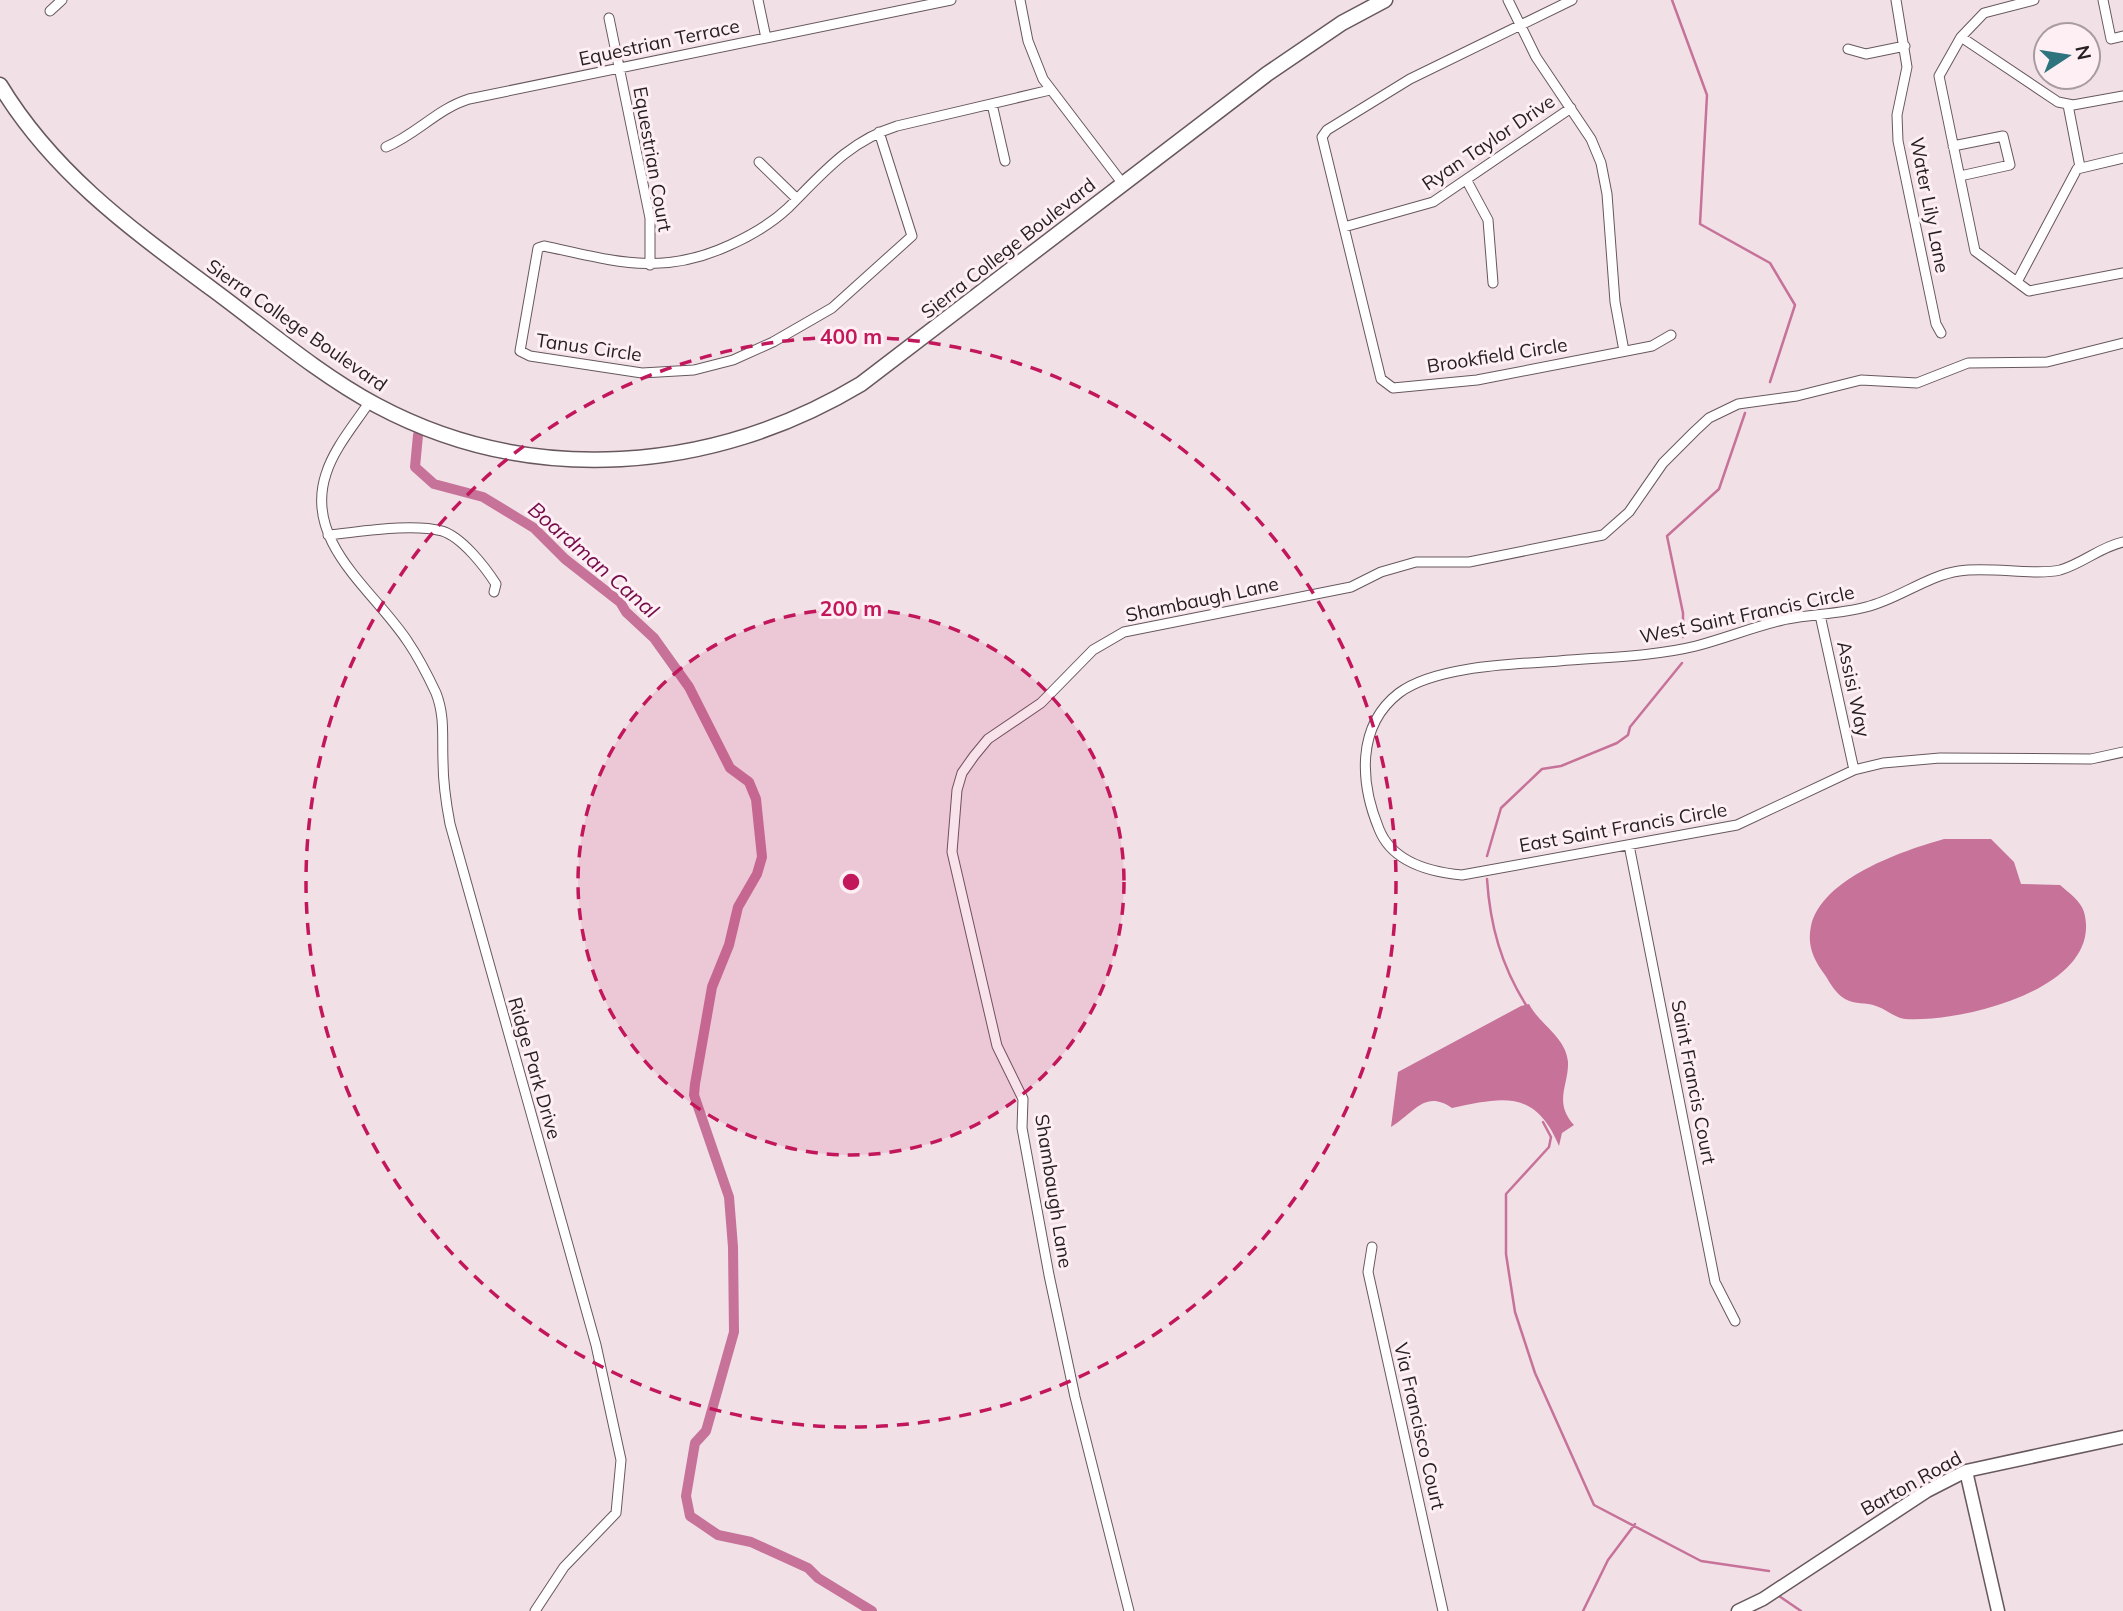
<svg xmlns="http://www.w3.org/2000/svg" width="2123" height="1611" font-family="Mulish,sans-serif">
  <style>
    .water { fill: #c67299 }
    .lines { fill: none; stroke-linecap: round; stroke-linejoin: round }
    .stream { stroke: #c67299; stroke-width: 2.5 }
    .canal { stroke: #c67299; stroke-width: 10 }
    .street-casing { stroke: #67585e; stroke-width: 11 }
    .secondary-casing { stroke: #67585e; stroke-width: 15 }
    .primary-casing { stroke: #67585e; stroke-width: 17 }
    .street { stroke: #fff; stroke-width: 9 }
    .secondary { stroke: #fff; stroke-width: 12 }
    .primary { stroke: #fff; stroke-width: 14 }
    .ring { fill: none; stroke: #c2185b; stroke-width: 3.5; stroke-dasharray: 12 9 }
    .labels { text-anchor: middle; stroke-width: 6; stroke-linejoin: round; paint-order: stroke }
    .street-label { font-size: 19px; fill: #272023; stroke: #fdeff4 }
    .water-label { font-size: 21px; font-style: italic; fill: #740a48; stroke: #fdeff4 }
    .centre { fill: #c2185b; stroke: #fdeff4; stroke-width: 3.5 }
    .ring-label { font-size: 21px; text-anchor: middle; font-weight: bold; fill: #c2185b; stroke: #fdeff4; stroke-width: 6; stroke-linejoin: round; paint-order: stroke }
  </style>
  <rect width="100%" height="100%" fill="#f2e0e7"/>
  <path class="water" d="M1944,839H1991L2014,862L2021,884L2060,885C2068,892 2081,901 2084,912C2105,989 1959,1023 1905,1019C1895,1018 1886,1009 1876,1006C1866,1002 1855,1005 1845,999C1836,994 1830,983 1825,975C1813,959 1807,945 1811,926C1822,878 1902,851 1944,839Z
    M1529,1004C1540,1025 1566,1037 1568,1062C1569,1085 1553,1102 1574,1125L1562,1133L1559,1146C1535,1089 1503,1097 1452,1108C1425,1089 1414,1113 1391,1127L1398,1072L1521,1006Z"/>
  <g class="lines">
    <path class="stream" d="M1672,0L1707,95L1700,224L1770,263L1795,305L1770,382
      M1683,637V613L1667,536L1719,489L1745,413
      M1487,856L1501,808L1542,769L1561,766L1617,743L1628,735L1630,727L1682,663
      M1487,879C1490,925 1501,965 1526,1005
      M1543,1122L1551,1137L1549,1147L1506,1194V1254L1515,1312L1535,1373L1594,1505L1701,1561L1769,1571
      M1779,1596L1801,1611
      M1583,1611L1608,1560L1635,1524"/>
    <path class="canal" d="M418,435L415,467L434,484L483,497L534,528L565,559L620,602L626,612L654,638L689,687L730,768L749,782L756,799L762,857L757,874L738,907L729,945L712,987L695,1084L694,1095L729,1197L733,1247L734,1332L706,1431L695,1443L686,1496L690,1516L718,1535L751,1542L808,1568L818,1578L872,1611"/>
    <g class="street-casing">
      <path id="street" d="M758,0L766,38
        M1020,0L1028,41L1043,79L1123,184
        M1508,0L1536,57L1591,139L1601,163L1607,194L1615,302L1624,351
        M1572,0L1410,79L1327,130L1322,137L1381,379L1393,388L1477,380L1652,346L1671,335
        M1896,0L1907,67L1897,115L1898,141L1936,324L1941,333
        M2034,0L1984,13L1961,37L1939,76L1975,251L2029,291L2123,273
        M2103,0L2111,39L2123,36
        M50,11L62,0
        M609,18L650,218V265
        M1961,37L2058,102L2073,105L2123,96
        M1848,49L1866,54L1905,46
        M992,104L1005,161
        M2068,105L2080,167
        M879,132L912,236L832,308L773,342L733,360L694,370L642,373L530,356L520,351L538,248L544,246C615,261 661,277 730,245C752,235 771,224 788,208C822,174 849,141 897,126L1050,90
        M1953,146L2003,136L2010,165L1960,176
        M386,147C417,134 437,109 469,99L951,0
        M759,162L797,199
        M1467,181L1488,220L1493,283
        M1344,227L1433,202L1571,108
        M2017,282L2077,169L2123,158
        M370,401C355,424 334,448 326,474C303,543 375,591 408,642C419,658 428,676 436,693C445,716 442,737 443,761C443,783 446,803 450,824L596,1345L621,1460L616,1513L564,1567L535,1611
        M328,535C360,532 411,523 442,531C462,537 485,567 496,584L494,592
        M2123,542C2100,547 2082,564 2060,570C2035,576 1989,566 1959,571C1926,576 1899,599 1866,607C1840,614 1813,614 1787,619C1756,626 1726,638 1696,646C1651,657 1604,657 1559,661C1514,664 1435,666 1399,693C1356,726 1360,783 1379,829C1392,862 1429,872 1462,875L1737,825L1854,770L1883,763L1940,758L2091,759L2123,752
        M1820,615L1854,770
        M1629,845L1715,1282L1735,1321
        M1372,1247L1368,1272L1443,1611
        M1129,1611L1075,1397L1049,1275L1022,1128L1023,1099L997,1046L952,852L957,790L962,773L974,756L988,739L1041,703L1093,650L1124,632L1351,587L1381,572L1416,562H1469L1603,535L1629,512L1663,463L1695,431L1709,418L1738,404L1797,396L1861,380L1917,383L1968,363L2047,362L2123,343"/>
    </g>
    <g class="secondary-casing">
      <path id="secondary" d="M1966,1471L1998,1611
        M1738,1611L1763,1599L1927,1491L1966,1471L2123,1437"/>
    </g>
    <g class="primary-casing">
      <path id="primary" d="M0,85C53,173 131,229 212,289C265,328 317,373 376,405C531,488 713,473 861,384L1267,74L1342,23L1385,0"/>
    </g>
    <use href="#street" class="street"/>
    <use href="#secondary" class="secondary"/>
    <use href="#primary" class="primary"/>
  </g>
  <circle cx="851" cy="882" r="273" fill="#c2185b" fill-opacity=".12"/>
  <g class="ring">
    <circle cx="851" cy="882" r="273"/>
    <circle cx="851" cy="882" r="545"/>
  </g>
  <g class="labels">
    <g class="street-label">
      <text transform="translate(659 42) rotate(-12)" y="7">Equestrian Terrace</text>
      <text transform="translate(1488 142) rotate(-34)" y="7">Ryan Taylor Drive</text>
      <text transform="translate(653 159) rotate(80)" y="7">Equestrian Court</text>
      <text transform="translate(1930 205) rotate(79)" y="7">Water Lily Lane</text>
      <text transform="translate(1008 248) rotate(-38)" y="7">Sierra College Boulevard</text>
      <text transform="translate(297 325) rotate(35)" y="7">Sierra College Boulevard</text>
      <text transform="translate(589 347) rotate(8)" y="7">Tanus Circle</text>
      <text transform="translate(1497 355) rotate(-9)" y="7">Brookfield Circle</text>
      <text transform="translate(1202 599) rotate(-12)" y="7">Shambaugh Lane</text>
      <text transform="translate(1747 614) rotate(-12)" y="7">West Saint Francis Circle</text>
      <text transform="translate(1854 689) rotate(78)" y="7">Assisi Way</text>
      <text transform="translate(1623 827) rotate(-10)" y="7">East Saint Francis Circle</text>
      <text transform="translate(535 1068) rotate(74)" y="7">Ridge Park Drive</text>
      <text transform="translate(1694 1082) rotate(79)" y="7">Saint Francis Court</text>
      <text transform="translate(1054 1191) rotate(81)" y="7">Shambaugh Lane</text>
      <text transform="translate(1420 1426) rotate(77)" y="7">Via Francisco Court</text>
      <text transform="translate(1911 1483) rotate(-29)" y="7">Barton Road</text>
    </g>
    <g class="water-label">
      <text transform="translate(593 560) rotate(41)" y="7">Boardman Canal</text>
    </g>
  </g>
  <circle cx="851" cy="882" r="10" class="centre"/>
  <g class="ring-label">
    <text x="851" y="344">400 m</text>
    <text x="851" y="616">200 m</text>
  </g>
  <g transform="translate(2067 56) rotate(78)"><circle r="33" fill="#fdeff4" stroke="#a79ca0" stroke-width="2"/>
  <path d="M0-5L12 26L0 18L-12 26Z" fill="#2d747f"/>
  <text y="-10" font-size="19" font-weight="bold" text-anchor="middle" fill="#272023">N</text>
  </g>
</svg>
